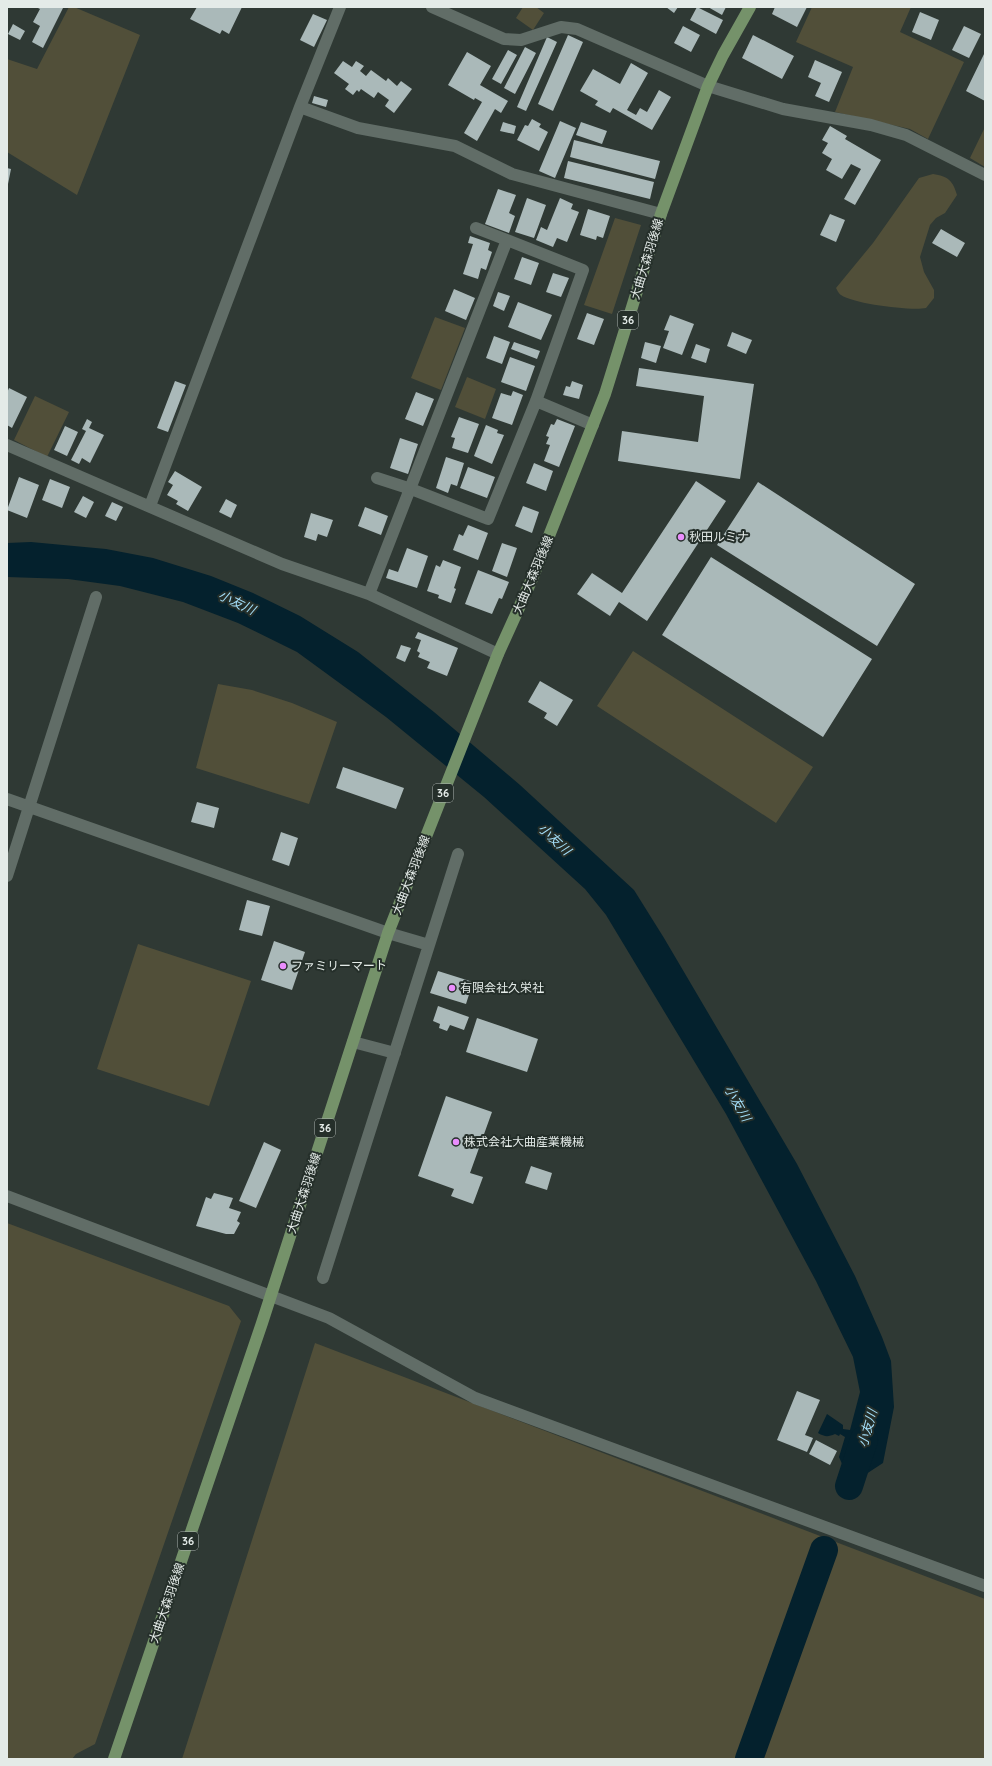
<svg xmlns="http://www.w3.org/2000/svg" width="992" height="1766" font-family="Quicksand,'Noto Sans JP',sans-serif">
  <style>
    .green { fill: #514f39 }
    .water { fill: #04212d }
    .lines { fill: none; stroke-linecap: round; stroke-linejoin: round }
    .river { stroke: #04212d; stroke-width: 28 }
    .building { fill: #aab9b9 }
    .minor { stroke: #616d67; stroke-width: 12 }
    .major { stroke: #75926a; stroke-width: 12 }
    .poi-dot { fill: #ea8dfd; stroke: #252f2a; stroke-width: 1.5 }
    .labels { text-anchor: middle; stroke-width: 4; stroke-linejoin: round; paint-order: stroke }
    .shield { fill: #252f2a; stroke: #abb3af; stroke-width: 1 }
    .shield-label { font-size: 11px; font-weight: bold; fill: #e4ebe8 }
    .street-label { font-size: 12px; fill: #e4ebe8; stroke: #252f2a }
    .poi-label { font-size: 12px; fill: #e4ebe8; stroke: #252f2a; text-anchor: start }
    .water-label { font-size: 13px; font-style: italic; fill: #a3def9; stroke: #252f2a }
  </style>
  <rect width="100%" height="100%" fill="#2f3934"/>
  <path class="green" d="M69,7H74L140,35L77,195L7,152V59L37,69Z
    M523,7H536L544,13L533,30L516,18Z
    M812,7H911L900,32L964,62L928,139L910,129L835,112L853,67L796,42Z
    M985,127V167L970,158Z
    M933,174C948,176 953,181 957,195L945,213L936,218L930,225L920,257L924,272L934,290V298L926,308C911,311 854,304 841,295C839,294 837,290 836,288L873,243L919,178Z
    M615,218L641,225L612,314L584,305Z
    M435,317L465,328L441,390L411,378Z
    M467,377L496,389L485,419L455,407Z
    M35,396L69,412L47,457L14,440Z
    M633,651L813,767L776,823L597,706Z
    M218,684L252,690L292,703L337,722L309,804L196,768Z
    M138,944L251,981L209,1106L97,1069Z
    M7,1223L229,1306L241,1321L95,1744L76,1754L72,1759H7Z
    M315,1343L985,1599V1759H182Z"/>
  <path class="water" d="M31,542L106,549L153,558L211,576L253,593L300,616L358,652L434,712L520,785L634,890L664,938L797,1164L855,1276L882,1337L891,1361L894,1407L883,1463L860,1478L846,1473L839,1457L845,1437L840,1434L839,1436L835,1434C828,1437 825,1437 818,1433L827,1414L843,1425V1429L850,1430L860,1392L853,1357L816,1281L726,1114L606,915L585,889L484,797L386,717L297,652L238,623L183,602L120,586L68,579L7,577V543Z"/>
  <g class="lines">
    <path class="river" d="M849,1486L864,1440
      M749,1759L824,1550"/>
  </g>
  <path class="building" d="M36,7L63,8L43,48L32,42L40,26L33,22L40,9Z
    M197,7L227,8L242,7L229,34L222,30L220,34L190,19Z
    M666,7H678L674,13Z
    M697,7L723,20L716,34L690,20Z
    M708,7H726L722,15Z
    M775,7H807L797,27L772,14Z
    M920,12L939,20L931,40L912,32Z
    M313,14L327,20L314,47L300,40Z
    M13,24L25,31L20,40L8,34Z
    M683,26L700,35L691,52L674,43Z
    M964,26L981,34L969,58L952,50Z
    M568,35L583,42L553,111L538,104Z
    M753,35L794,56L782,79L742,58Z
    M547,37L557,42L526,111L517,107Z
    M525,47L536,53L515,94L504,88Z
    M508,50L517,55L501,84L492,79Z
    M467,52L491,66L480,85L508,101L501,113L495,109L477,141L464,133L482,102L475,98L474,100L448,85Z
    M985,52V101L966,91Z
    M815,60L842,72L829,102L815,96L821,83L808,77Z
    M343,61L352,67L356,61L364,66L360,71L366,76L371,70L386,81L388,78L397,86L401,81L412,89L394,113L385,106L389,100L378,92L374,98L361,89L359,92L357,90L353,95L345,89L349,84L334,73Z
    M631,63L648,73L627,110L636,115L640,108L647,112L659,90L671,97L652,130L613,108L610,113L595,105L598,101L580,91L593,69L620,84Z
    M314,96L328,100L326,107L312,103Z
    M532,119L541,124L539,127L548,132L539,151L517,140L525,125L528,126Z
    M560,121L576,128L555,178L539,171Z
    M503,122L516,126L514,134L500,131Z
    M581,122L607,131L602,144L576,135Z
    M830,126L847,136L845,139L881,160L855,205L844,199L861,169L851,164L842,179L826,170L832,159L822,153L828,143L822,140Z
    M574,140L660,161L655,179L570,157Z
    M568,161L654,182L650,199L564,178Z
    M7,168L11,169L8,184L7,183Z
    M498,189L516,195L509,213L515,216L509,233L485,224Z
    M527,198L546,205L534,238L515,232Z
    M560,198L573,204L571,209L579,212L567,242L557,238L553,247L536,240L541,227L547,230Z
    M588,209L610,216L603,238L597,236L596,240L580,235Z
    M830,214L845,220L836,242L820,235Z
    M941,229L965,243L957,257L932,243Z
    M470,236L490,243L488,250L492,252L486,270L481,268L478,279L463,274L473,244L468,243Z
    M522,257L539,263L531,285L514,279Z
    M553,273L569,278L561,297L546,292Z
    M454,289L475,298L466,320L445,311Z
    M498,292L510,296L504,311L493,306Z
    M518,302L552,315L541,340L508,327Z
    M587,313L604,319L594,345L577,339Z
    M670,315L694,324L682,355L663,348L669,331L664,330Z
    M732,332L752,340L746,354L727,346Z
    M494,336L510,342L502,364L486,358Z
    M514,342L540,351L537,359L511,349Z
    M645,342L661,346L656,363L641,358Z
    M696,344L710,349L706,363L691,358Z
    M510,357L535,366L526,391L501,382Z
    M639,368L754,384L740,479L618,461L622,431L698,442L704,396L636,386Z
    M175,381L186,385L168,432L157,428Z
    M572,381L583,385L579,399L563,395L566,386L570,387Z
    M9,388L27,397L12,428L7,425V393Z
    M513,391L523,395L512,425L492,418L501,393L511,396Z
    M416,392L434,399L423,426L405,419Z
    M459,417L479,424L468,453L452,448L455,438L451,437Z
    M87,419L92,422L89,428L104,435L90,463L82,458L79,464L71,460L86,431L82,429Z
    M557,419L575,426L559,467L544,461L550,445L546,444L549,437L546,436L551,424L554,425Z
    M486,425L498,430L497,433L504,435L492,464L474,456Z
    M65,426L78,432L67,456L54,450Z
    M400,438L418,444L408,474L390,468Z
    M446,457L464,463L457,486L451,484L448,493L436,488Z
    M534,463L553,471L546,491L526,483Z
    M468,467L495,477L487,498L460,488Z
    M175,471L202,487L188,511L176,504L178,501L167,495L173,485L168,482Z
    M19,477L39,485L27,518L7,510Z
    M50,479L70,487L62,508L42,500Z
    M696,481L726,501L647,621L619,602L610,616L577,594L592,573L622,593Z
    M758,482L915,584L877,646L717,545Z
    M83,496L94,502L86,518L74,512Z
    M226,499L237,505L231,518L219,512Z
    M112,502L123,507L116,521L105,516Z
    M523,506L539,512L532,533L515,526Z
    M365,507L388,516L381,535L358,526Z
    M311,513L333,520L327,537L318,534L316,541L304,537Z
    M468,525L488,533L478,560L453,550L459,534L463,536Z
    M502,543L517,548L507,577L492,571Z
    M407,548L428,556L417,588L386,578L389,569L398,572Z
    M711,557L872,659L823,737L662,635Z
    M443,560L461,567L454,588L456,589L451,603L438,598L439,595L427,591L436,565L440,567Z
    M478,570L509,582L502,599L499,598L492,614L465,604Z
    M418,632L458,648L447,676L427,668L430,662L418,657L420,653L417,651L421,640L415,638Z
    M401,645L411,648L405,662L396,658Z
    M540,681L573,700L557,726L544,718L547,713L528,702Z
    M343,767L404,788L396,809L336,788Z
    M197,802L219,808L214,828L191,822Z
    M281,832L298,838L289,866L272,860Z
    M247,900L270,906L262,936L239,930Z
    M274,941L305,952L292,990L261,980Z
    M438,971L473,982L466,1004L430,993Z
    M438,1006L469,1017L464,1030L450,1025L447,1031L439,1028L440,1024L433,1021Z
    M477,1018L538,1039L527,1072L466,1052Z
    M446,1096L492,1112L470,1173L483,1177L473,1204L451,1196L454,1189L418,1176Z
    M264,1142L281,1150L256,1208L239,1201Z
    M531,1166L552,1173L547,1190L525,1183Z
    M214,1193L233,1198L229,1208L241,1212L237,1221L240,1223L234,1234H226L196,1226L206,1197L211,1199Z
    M797,1391L820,1400L805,1435L813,1438L807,1452L777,1440Z
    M816,1440L837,1451L830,1465L809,1454Z"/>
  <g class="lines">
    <path class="minor" d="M432,7L504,39L521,40L561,27L577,29L708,86L783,109L871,125L906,135L985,175
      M300,107L358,128L455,146L512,174L661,214
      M476,228L507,240
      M536,401L593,425
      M7,445L282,564L369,594L498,654
      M150,506L300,107L340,7
      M369,594L507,240L583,270L536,401L488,519L411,489L377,478
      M7,799L388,933L429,945
      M7,876L96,597
      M353,1042L395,1053
      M7,1196L329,1318L475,1398L985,1586
      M323,1278L458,854"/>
    <path class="major" d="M114,1759L262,1323L388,933L498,654L532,579L605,394L661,214L708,86L723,55L750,7"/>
  </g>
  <g class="poi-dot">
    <circle cx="681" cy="537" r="4"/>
    <circle cx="283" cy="966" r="4"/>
    <circle cx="452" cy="988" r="4"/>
    <circle cx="456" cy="1142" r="4"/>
  </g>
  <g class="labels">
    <g class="shield">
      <rect x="618" y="311" width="20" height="18" rx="3"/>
      <rect x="433" y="784" width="20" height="18" rx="3"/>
      <rect x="315" y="1119" width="20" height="18" rx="3"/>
      <rect x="178" y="1532" width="20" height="18" rx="3"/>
    </g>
    <g class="shield-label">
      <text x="628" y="324">36</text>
      <text x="443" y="797">36</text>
      <text x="325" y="1132">36</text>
      <text x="188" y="1545">36</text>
    </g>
    <g class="street-label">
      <text transform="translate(647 259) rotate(-73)" y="4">大曲大森羽後線</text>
      <text transform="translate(533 575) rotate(-67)" y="4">大曲大森羽後線</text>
      <text transform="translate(411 875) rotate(-69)" y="4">大曲大森羽後線</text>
      <text transform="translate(304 1193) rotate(-72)" y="4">大曲大森羽後線</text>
      <text transform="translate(167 1603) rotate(-71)" y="4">大曲大森羽後線</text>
    </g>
    <g class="poi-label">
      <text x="689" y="541">秋田ルミナ</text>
      <text x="291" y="970">ファミリーマート</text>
      <text x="460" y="992">有限会社久栄社</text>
      <text x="464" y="1146">株式会社大曲産業機械</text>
    </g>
    <g class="water-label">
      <text transform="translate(237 602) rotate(26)" y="5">小友川</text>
      <text transform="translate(555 839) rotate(43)" y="5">小友川</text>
      <text transform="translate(738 1103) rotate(60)" y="5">小友川</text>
      <text transform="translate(867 1428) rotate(-74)" y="5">小友川</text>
    </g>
  </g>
  <rect width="992" height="1766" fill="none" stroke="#e4ebe8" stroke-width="16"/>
</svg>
